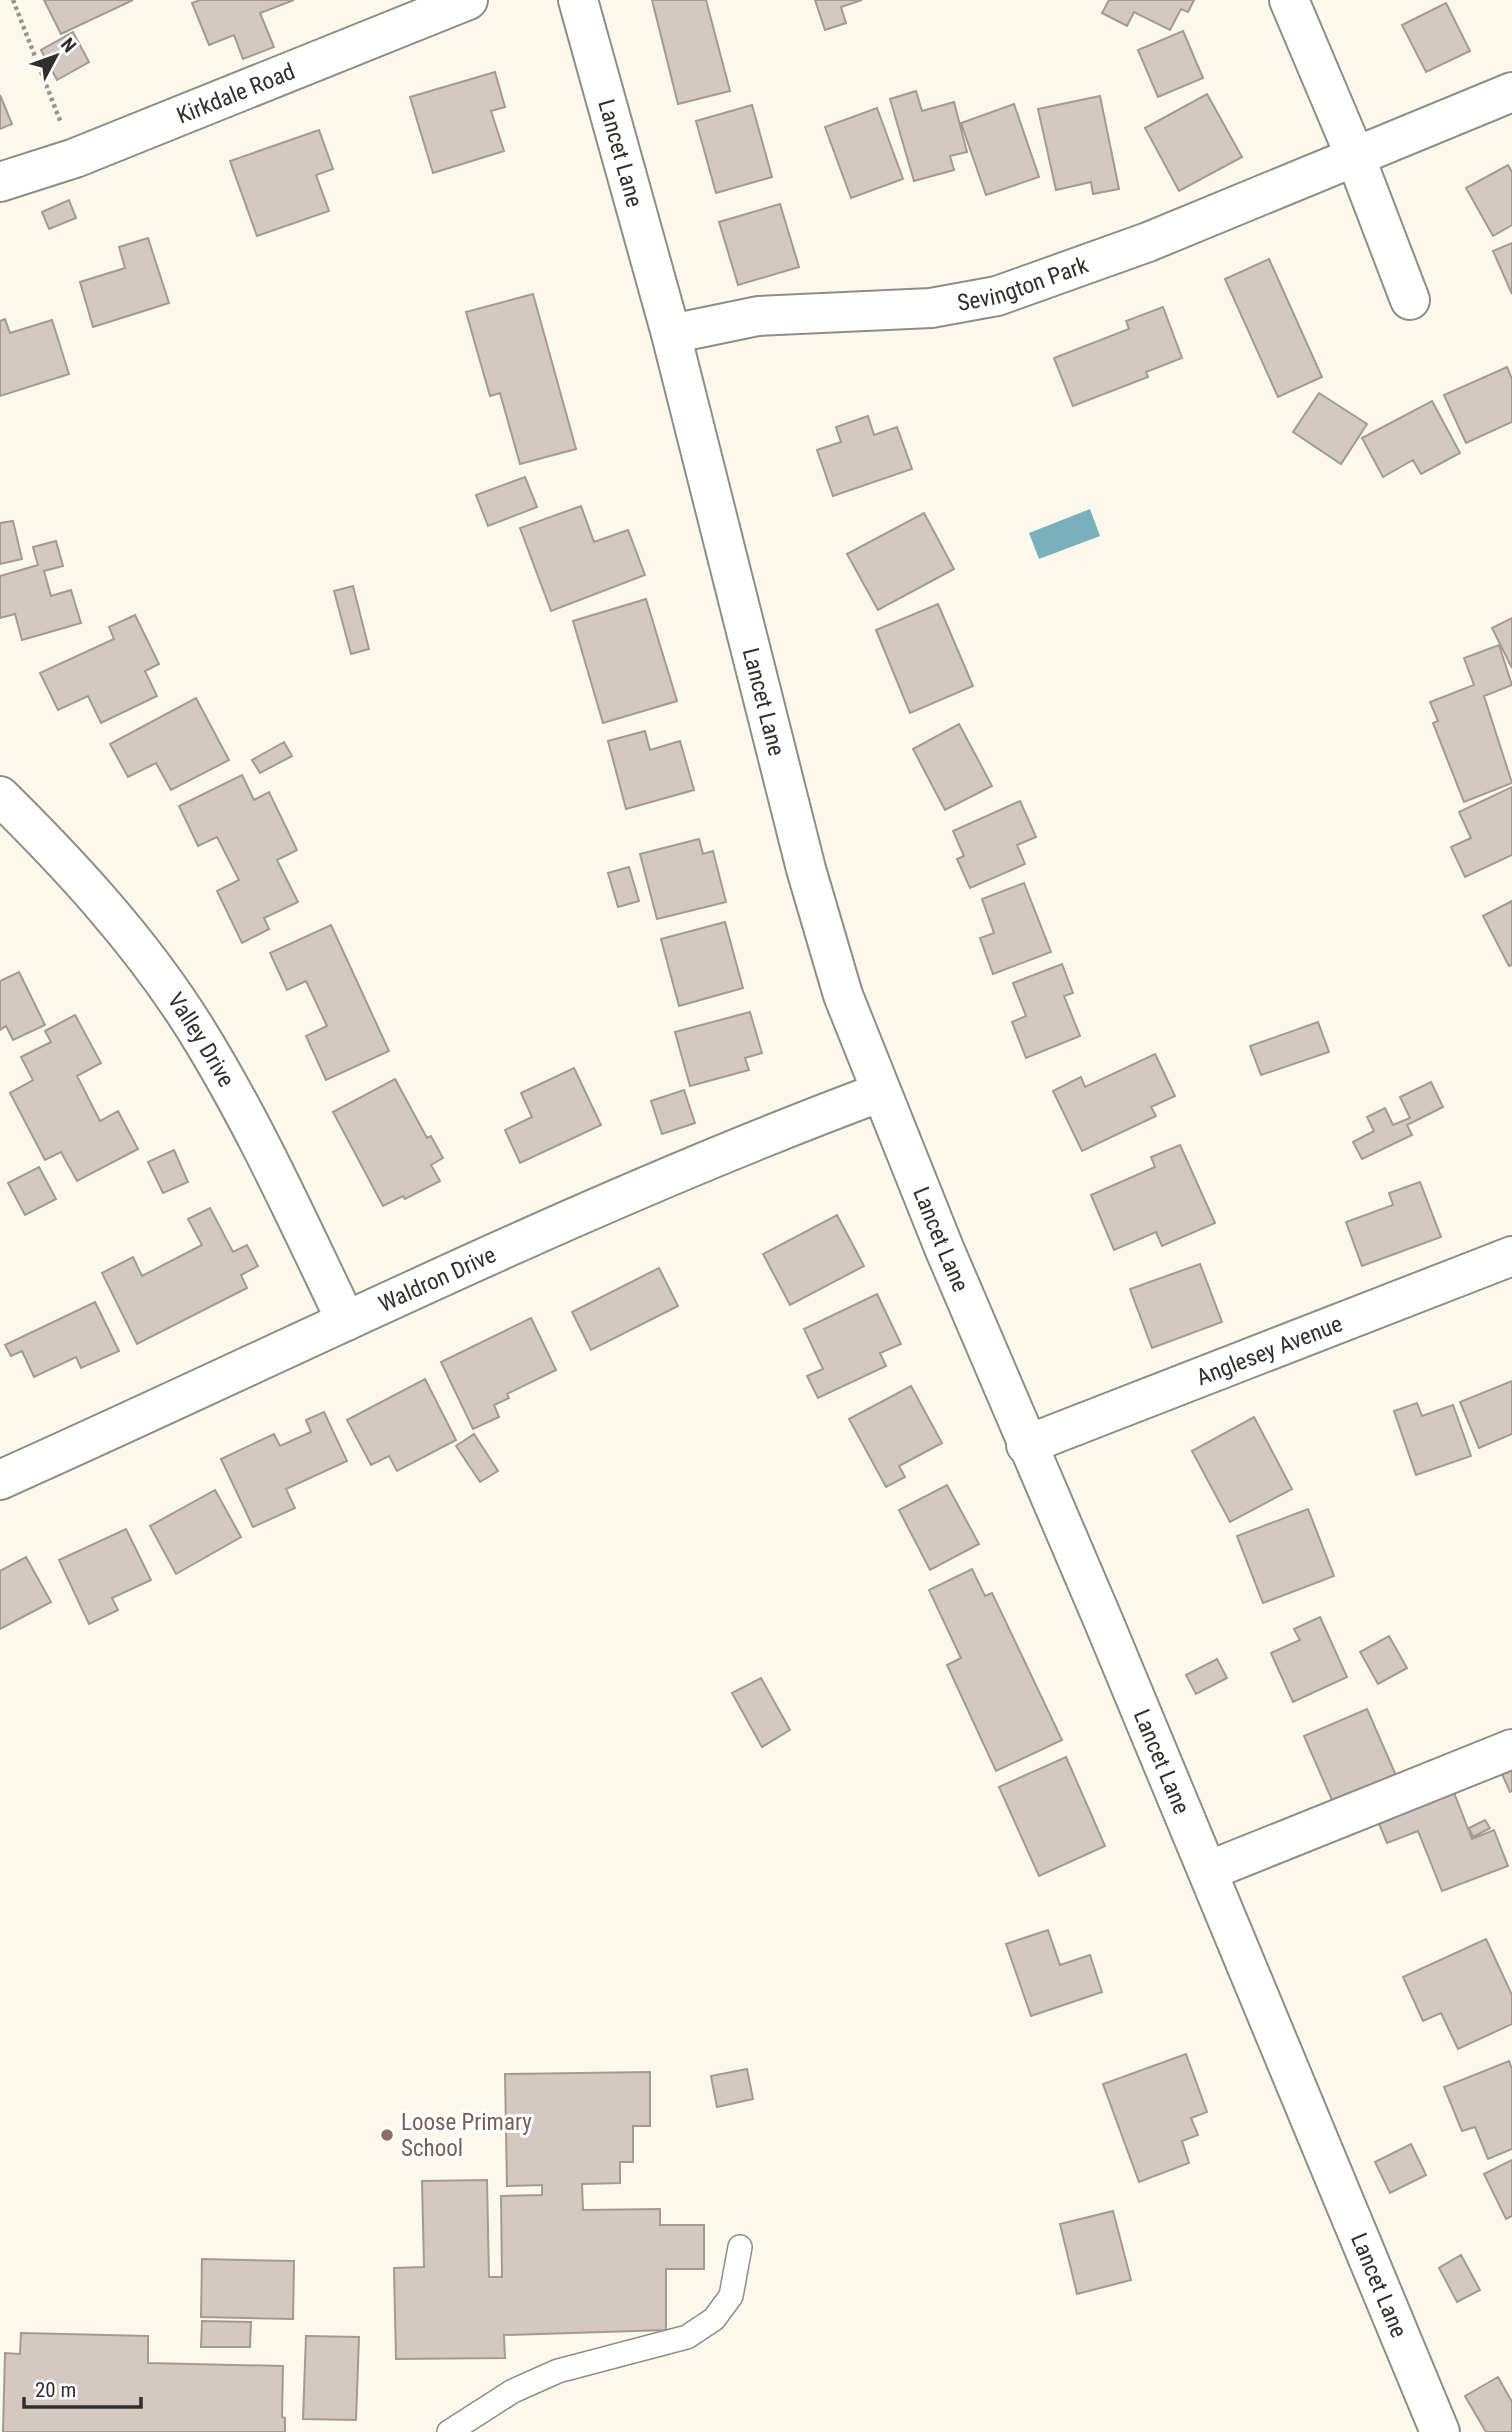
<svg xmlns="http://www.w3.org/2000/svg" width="1512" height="2432" font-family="'Roboto Condensed',sans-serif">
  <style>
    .water { fill: #78b1bb }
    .building { fill: #d4c9c2; stroke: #a49a93; stroke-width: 2 }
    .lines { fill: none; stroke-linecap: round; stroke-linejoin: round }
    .service-casing { stroke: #918d83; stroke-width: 26 }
    .minor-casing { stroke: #918d83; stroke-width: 42 }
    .path { stroke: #97948c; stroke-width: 4.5; stroke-dasharray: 3.5 3.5; stroke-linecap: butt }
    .service { stroke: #fff; stroke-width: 23 }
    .minor { stroke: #fff; stroke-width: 38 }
    .education-dot { fill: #8d6e63; stroke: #fff; stroke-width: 2.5 }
    .labels { text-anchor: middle; stroke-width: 6; stroke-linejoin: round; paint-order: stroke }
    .street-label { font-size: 23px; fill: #312f2b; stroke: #fff }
    .education-label { font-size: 23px; fill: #785e54; stroke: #fff; text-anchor: start }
  </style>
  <rect width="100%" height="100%" fill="#fcf8ec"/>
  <path class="water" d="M1090,509L1100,536L1039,559L1029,533Z"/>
  <path class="building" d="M44,0H133L61,34Z
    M200,0H294L260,13L274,47L243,59L234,35L209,45L192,3Z
    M652,0H706L730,91L678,104Z
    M815,0H862L841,7L846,23L825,30Z
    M1109,0H1194L1188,12L1181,9L1170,30L1134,12L1127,26L1102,13Z
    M1446,3L1470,51L1426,72L1402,25Z
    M1183,31L1203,78L1158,97L1138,50Z
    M73,32L89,62L57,80L41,50Z
    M495,72L505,107L491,111L504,151L433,173L410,97Z
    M916,91L922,111L954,102L967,152L950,156L954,170L914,181L890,99Z
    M1207,94L1242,157L1179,191L1145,128Z
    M0,95L12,124L0,129Z
    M1100,96L1119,189L1093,194L1091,182L1056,190L1038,109Z
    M1014,104L1039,177L986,195L961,123Z
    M752,105L772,177L716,193L696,121Z
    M877,108L903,179L851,198L825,127Z
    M319,130L333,169L316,175L329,211L257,236L230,161Z
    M1508,165L1512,172V225L1493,236L1466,188Z
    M69,200L76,218L49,229L42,212Z
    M780,204L799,267L738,285L719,222Z
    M148,238L169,303L93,327L80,282L125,268L119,247Z
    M1512,243V294L1493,251Z
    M1269,259L1322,377L1278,397L1225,279Z
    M533,294L576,449L520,464L500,393L490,396L466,312Z
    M1163,307L1182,358L1146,372L1148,377L1073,406L1054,358L1129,329L1126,321Z
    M5,319L10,333L52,320L69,374L0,396V321Z
    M1507,367L1512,379V422L1466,443L1444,395Z
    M1319,393L1367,424L1341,464L1293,432Z
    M1432,401L1460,453L1421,474L1413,460L1383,477L1362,438Z
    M868,416L874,435L897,427L912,469L833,496L817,450L841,442L836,427Z
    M525,477L537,507L488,526L476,495Z
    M581,506L594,542L628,530L645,575L551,611L520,528Z
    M924,513L954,569L878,610L847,554Z
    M13,521L22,559L0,564V523Z
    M56,541L63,566L44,571L51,596L71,590L81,623L22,640L15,614L0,618V576L38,565L33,547Z
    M353,586L369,649L351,654L334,591Z
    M646,599L677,701L603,723L573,621Z
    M938,604L973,686L910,713L876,630Z
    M135,615L159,664L145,671L157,696L101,723L88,696L58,710L40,673L114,639L109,627Z
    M1512,618V668L1492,628Z
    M1499,645L1512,685L1484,696L1512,783L1464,802L1433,723L1438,721L1430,702L1474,685L1464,658Z
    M196,698L229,760L171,790L156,763L128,777L110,744Z
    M959,724L992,786L945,810L913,749Z
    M645,731L650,750L680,741L694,790L626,809L608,741Z
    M284,742L292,756L260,773L252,760Z
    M242,775L254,800L269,792L297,850L277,860L298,902L264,918L269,929L242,943L217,891L239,880L217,837L198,846L179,806Z
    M1512,787V855L1465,877L1451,847L1471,838L1459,812Z
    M1020,801L1036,837L1017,845L1025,864L970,888L957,859L964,856L953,831Z
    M699,839L703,854L713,851L726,902L657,919L640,854Z
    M629,867L639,901L618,907L608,873Z
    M1024,883L1051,952L993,974L980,938L994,933L982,899Z
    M1512,901V965L1509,966L1483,916Z
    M725,922L743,988L679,1006L661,939Z
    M331,925L389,1051L326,1080L306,1036L327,1026L306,981L287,990L270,953Z
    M1062,964L1073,993L1064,996L1080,1036L1026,1058L1012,1022L1026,1016L1013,983Z
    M19,972L45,1025L13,1040L6,1026L0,1030V981Z
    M750,1012L762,1053L745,1058L749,1070L690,1086L675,1032Z
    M75,1015L101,1063L77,1076L100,1121L118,1111L138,1149L77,1181L61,1152L45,1160L10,1093L33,1080L21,1057L51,1042L45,1031Z
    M1318,1022L1329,1052L1261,1075L1250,1046Z
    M1155,1054L1175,1096L1151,1107L1156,1116L1082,1151L1053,1091L1081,1077L1085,1087Z
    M574,1068L601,1125L520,1163L505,1130L532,1117L521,1093Z
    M395,1079L427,1138L431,1136L443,1158L431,1165L440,1181L405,1199L403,1196L383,1206L333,1112Z
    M1431,1082L1443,1107L1407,1125L1412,1135L1362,1159L1353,1142L1374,1131L1367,1117L1385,1108L1393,1125L1410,1118L1400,1097Z
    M684,1090L695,1123L662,1134L651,1101Z
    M1180,1145L1215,1223L1162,1246L1156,1232L1114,1250L1091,1195L1155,1167L1151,1157Z
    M174,1150L188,1182L163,1193L148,1162Z
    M39,1167L56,1199L25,1215L8,1183Z
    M1420,1182L1441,1237L1362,1266L1346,1222L1393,1205L1389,1193Z
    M210,1208L233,1252L247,1245L258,1266L241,1275L247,1288L137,1344L102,1273L133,1257L142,1276L202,1245L188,1219Z
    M837,1215L864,1266L790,1305L763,1254Z
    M1200,1264L1222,1322L1152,1348L1130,1289Z
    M659,1268L678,1306L591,1350L572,1312Z
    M877,1294L901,1344L880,1353L886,1366L818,1398L807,1376L823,1369L804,1329Z
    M95,1302L119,1351L81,1368L76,1357L34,1377L22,1351L11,1356L5,1345Z
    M531,1318L556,1370L507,1394L509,1398L494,1405L499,1417L473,1429L441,1362Z
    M425,1379L456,1440L397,1471L389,1456L371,1465L347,1420Z
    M1512,1381V1434L1479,1448L1460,1402Z
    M911,1386L942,1443L899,1466L905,1477L886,1487L849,1419Z
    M1417,1403L1422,1416L1453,1405L1471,1456L1416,1475L1394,1411Z
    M324,1412L347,1461L286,1489L295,1508L253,1527L221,1459L274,1434L280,1446L311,1432L306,1420Z
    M1254,1417L1292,1489L1230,1522L1192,1451Z
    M474,1434L498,1471L480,1482L456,1446Z
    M947,1485L979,1544L930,1570L899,1510Z
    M215,1490L241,1537L176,1574L150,1526Z
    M1308,1509L1334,1576L1263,1603L1237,1536Z
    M126,1529L151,1580L112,1598L118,1610L89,1624L59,1560Z
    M26,1557L51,1602L0,1629V1571Z
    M972,1569L985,1596L992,1593L1062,1740L996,1771L947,1665L961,1658L929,1590Z
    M1320,1617L1347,1677L1293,1702L1271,1653L1300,1640L1294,1629Z
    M1389,1636L1407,1668L1378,1684L1360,1652Z
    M1217,1659L1227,1678L1196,1694L1186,1675Z
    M761,1678L790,1730L762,1747L732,1693Z
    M1367,1709L1398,1780L1335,1807L1304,1736Z
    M1066,1757L1105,1846L1039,1876L999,1787Z
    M1512,1770V1791L1510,1792L1502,1774Z
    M1453,1790L1472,1839L1494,1830L1508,1866L1442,1891L1418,1831L1387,1843L1377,1819Z
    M1485,1820L1490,1828L1473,1837L1469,1828Z
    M1048,1930L1060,1965L1090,1955L1102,1992L1031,2016L1006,1944Z
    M1486,1939L1512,1995V2024L1458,2049L1441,2013L1423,2021L1403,1977Z
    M1186,2054L1207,2112L1191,2118L1198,2135L1182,2141L1189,2163L1139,2182L1103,2084Z
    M1509,2061L1512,2069V2149L1488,2159L1475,2127L1462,2131L1444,2087Z
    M747,2069L753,2099L717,2107L711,2076Z
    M650,2072V2126H633V2162H620V2183L582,2184L583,2210L660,2209V2225H704V2269H666V2330L504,2335L505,2358L396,2359L394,2268L424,2267L422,2181L487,2180L489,2277H502L501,2196L542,2195V2185L507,2186L505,2074Z
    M1411,2144L1426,2175L1390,2193L1375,2162Z
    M1512,2160V2216L1506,2219L1484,2174Z
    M1113,2211L1131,2280L1077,2294L1060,2224Z
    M1461,2255L1480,2290L1457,2302L1439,2268Z
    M202,2259L294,2261L293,2319L201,2317Z
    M202,2321L251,2322L250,2347H201Z
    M21,2333L148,2336V2363L283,2366L282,2417L285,2418V2432H3L5,2353L20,2354Z
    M306,2336L359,2337L356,2420L303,2419Z
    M1498,2377L1512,2402V2432H1486L1465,2396Z"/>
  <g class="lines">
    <g class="service-casing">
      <path id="service" d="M449,2432L513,2391L558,2371L687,2337L714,2319L731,2296L740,2247"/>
    </g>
    <g class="minor-casing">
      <g id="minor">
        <path id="s1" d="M578,0L671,334L806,869L843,995L944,1248L1103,1620L1440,2432"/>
        <path d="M1289,0L1355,156L1410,300"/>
        <path id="s2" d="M0,182L75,158L468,0"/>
        <path id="s3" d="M671,334L758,316L931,308L997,296L1148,242L1512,92"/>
        <path id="s4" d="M0,796C71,866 141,942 195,1028C253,1121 298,1221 346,1321"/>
        <path id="s5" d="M1026,1445L1512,1256"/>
        <path id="s6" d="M0,1480C293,1349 580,1204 881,1092"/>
        <path d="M1208,1871L1512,1749"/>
      </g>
    </g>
    <path class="path" d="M13,0L61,123"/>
    <use href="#service" class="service"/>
    <use href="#minor" class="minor"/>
  </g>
  <circle class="education-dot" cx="387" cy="2135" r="7"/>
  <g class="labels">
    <g class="street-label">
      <text dy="8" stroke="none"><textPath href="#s2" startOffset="252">Kirkdale Road</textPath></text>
      <text dy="8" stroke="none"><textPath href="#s1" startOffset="159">Lancet Lane</textPath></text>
      <text dy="8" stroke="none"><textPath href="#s3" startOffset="357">Sevington Park</textPath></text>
      <text dy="8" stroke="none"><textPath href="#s1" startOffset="726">Lancet Lane</textPath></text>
      <text dy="8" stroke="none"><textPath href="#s4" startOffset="317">Valley Drive</textPath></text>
      <text dy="8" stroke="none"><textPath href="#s1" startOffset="1293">Lancet Lane</textPath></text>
      <text dy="8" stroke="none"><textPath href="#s6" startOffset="481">Waldron Drive</textPath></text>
      <text dy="8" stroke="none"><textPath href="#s5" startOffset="261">Anglesey Avenue</textPath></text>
      <text dy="8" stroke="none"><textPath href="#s1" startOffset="1860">Lancet Lane</textPath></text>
      <text dy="8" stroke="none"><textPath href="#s1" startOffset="2427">Lancet Lane</textPath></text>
    </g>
    <g class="education-label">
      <text x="401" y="2130">Loose Primary<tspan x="401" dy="26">School</tspan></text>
    </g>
  </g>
  <g transform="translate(56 56) rotate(49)" stroke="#ffffff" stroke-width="5" paint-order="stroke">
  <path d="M0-5L12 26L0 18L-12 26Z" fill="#312f2b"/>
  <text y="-10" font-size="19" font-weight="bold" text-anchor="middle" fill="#312f2b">N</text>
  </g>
  <path d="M24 2397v10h117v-10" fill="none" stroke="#312f2b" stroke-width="3.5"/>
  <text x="35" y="2397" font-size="21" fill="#312f2b" stroke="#ffffff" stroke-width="5" paint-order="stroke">20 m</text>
</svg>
